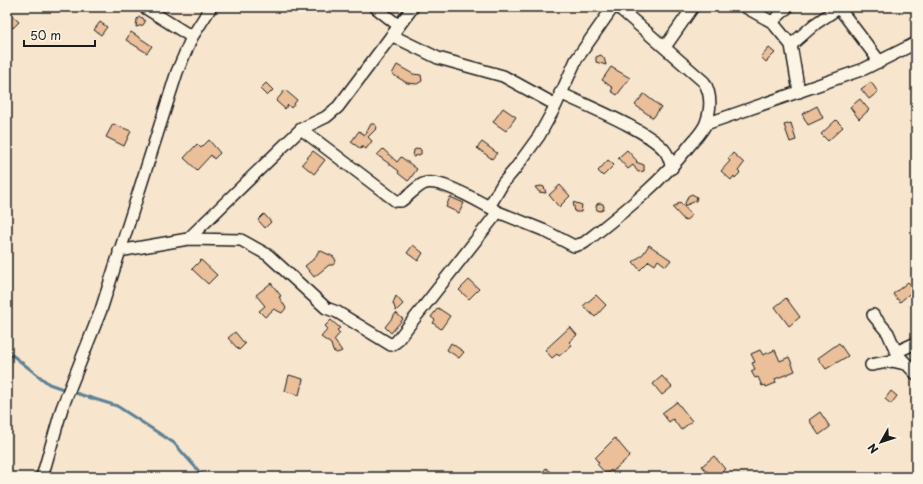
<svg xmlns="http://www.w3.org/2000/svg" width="923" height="484" font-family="'Playpen Sans',sans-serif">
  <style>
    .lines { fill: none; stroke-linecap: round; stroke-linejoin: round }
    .stream { stroke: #5d8197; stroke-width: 3 }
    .building { fill: #eabf9a; stroke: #1c1c1c }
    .minor-casing { stroke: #1c1c1c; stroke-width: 14 }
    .minor { stroke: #fcf5e5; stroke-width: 11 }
  </style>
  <rect width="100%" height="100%" fill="#f7e5ce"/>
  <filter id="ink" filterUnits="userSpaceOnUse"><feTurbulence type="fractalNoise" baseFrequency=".025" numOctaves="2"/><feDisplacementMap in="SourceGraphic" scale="8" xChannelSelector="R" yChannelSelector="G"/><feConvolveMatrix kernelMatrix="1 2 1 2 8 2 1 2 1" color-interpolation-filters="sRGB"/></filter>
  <g filter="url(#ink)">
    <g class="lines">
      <path class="stream" d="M7,351L49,384L66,390
        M72,392L117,406L174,443L204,477"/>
    </g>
    <path class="building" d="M7,11L19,22L13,28L7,22Z
      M139,17L143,18L145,22L143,25L136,27L137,19Z
      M100,22L107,27L101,35L94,30Z
      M131,32L152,46L147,53L126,40Z
      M769,48L775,53L766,62L761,57Z
      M601,55L604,58L606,65L596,62V57Z
      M397,65L413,74L421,75L422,81L417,84L407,83L392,74Z
      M611,67L630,78L617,95L611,91L613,88L602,80Z
      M871,82L878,92L869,99L861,89Z
      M266,83L273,90L267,96L260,89Z
      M285,90L297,100L291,108L288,105L285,109L276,101Z
      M644,94L661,107L653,118L635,105Z
      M860,99L869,110L859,119L850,107Z
      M817,106L823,118L808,125L802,114Z
      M503,108L516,117L506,131L493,122Z
      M836,120L843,127L828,141L821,134Z
      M791,123L796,140L790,142L784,125Z
      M113,124L131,131L124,146L106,137Z
      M371,124H375L377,128L368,137L372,141L366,149L362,146L361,149L351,142L359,131L365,135Z
      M209,140L220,153L214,159L211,155L197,170L184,158L197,144L201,148Z
      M482,142L497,153L492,159L477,148Z
      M419,148L421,150V154L413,157L414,150Z
      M383,149L397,162L401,157L417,169L410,179L408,181L398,173L399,171L377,155Z
      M627,150L637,161L636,162L644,165V171L638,172L633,165L628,169L618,158Z
      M313,151L325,160L314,174L302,164Z
      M733,153L744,163L738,171L740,173L735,178L734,176L731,180L721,171L730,161L728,159Z
      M608,160L614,165L603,176L598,171Z
      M560,185L570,196L559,207L549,195Z
      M541,186L544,187L546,193L539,192L535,187Z
      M692,194L697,197L696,201L684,206L688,196Z
      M450,197L464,203L459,213L446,207Z
      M573,202L582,205L581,212H575Z
      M680,202L692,215L685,221L673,208Z
      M596 207a4 4 0 1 1 8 0a4 4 0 1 1-8 0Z
      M264,214L271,222L265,228L258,220Z
      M413,245L423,253L418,261L407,253Z
      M649,245L671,260L666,266L658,260L655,265L649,261L640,270L633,262L643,254Z
      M319,250L334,257L336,261L333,265H329L314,277L305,266L315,258Z
      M201,260L217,275L208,284L192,269Z
      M469,280L479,289L469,299L459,290Z
      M908,282L915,289L900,302L893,294Z
      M271,283L281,296L279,297L286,308L282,313L274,309L265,317L259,311L265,306L256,295Z
      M596,295L606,305L595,317L583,306Z
      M396,296L403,304L396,311L393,303Z
      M786,298L800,317L789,326L775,307Z
      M438,308L450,316L441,329L433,323L435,320L431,317Z
      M396,313L403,319L391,333L385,327Z
      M331,320L340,328L337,330L340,333L334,340L342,351L337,353L333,351L331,344L321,337L328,329L325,326Z
      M570,327L577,335L569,342L572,345L559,356L557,354L552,358L545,350Z
      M235,332L245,344L239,350L228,338Z
      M451,343L464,352L459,358L447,350Z
      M839,343L848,356L826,369L818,358Z
      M760,350L763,355L775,350L780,361L789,357L795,371L775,379L776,383L766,387L765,385L762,386L758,377L755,378L751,371L755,369L752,363L755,362L751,354Z
      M289,375L303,379L299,395L285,391Z
      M662,376L672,387L662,395L653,384Z
      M891,391L897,396L891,404L885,399Z
      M677,402L692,421L681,430L673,419L669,422L662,413Z
      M820,412L830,427L819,435L809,420Z
      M615,438L630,456L612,472L611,470L606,474L597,464L599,463L595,458Z
      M714,456L725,469L716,477L711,472L709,474L702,466Z
      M546,468L556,477H539Z"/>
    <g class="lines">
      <g class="minor-casing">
        <path id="minor" d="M144,7L192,37
          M375,7L399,26
          M613,7L576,60L556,105L539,136L515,169L503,183L489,207L498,212L543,230L574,246L584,243C622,213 660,184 690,145C695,139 703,131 706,123C711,109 712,95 704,82L618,7
          M745,7L772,22
          M788,7L772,22L791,45L799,92
          M839,8L880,62
          M393,36L438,58L503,76L556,105
          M791,45L815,24L840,7
          M665,47L693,7
          M560,93C585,105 650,131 665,151C669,156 670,162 672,168
          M706,124L864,69L916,43
          M301,129L396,201H401C409,196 415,188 423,184C437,177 476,200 489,207
          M188,239L301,129L326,117L338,107L413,7
          M119,251L188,239L241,240L268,255L326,308L337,312L391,345L396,342L498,212
          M873,315L888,333L897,354L916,374
          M896,352L916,343
          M871,365L892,361L905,364
          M42,477L62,408L101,310L177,72L192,37L211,7"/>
      </g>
      <use href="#minor" class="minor"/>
    </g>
  </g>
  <rect width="923" height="484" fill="none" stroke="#fcf5e5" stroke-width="24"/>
  <rect x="12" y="12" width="899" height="460" fill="none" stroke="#1c1c1c" stroke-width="1.5" filter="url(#ink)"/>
  <g transform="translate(881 442) rotate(231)" stroke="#fcf5e5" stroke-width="3" paint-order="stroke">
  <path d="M0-3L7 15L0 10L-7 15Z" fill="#1c1c1c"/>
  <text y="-6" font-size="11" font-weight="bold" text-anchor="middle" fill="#1c1c1c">N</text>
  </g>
  <path d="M24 40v6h71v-6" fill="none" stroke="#1c1c1c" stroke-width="2"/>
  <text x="30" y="40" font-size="12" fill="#1c1c1c" stroke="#fcf5e5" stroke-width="3" paint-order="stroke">50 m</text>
</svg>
